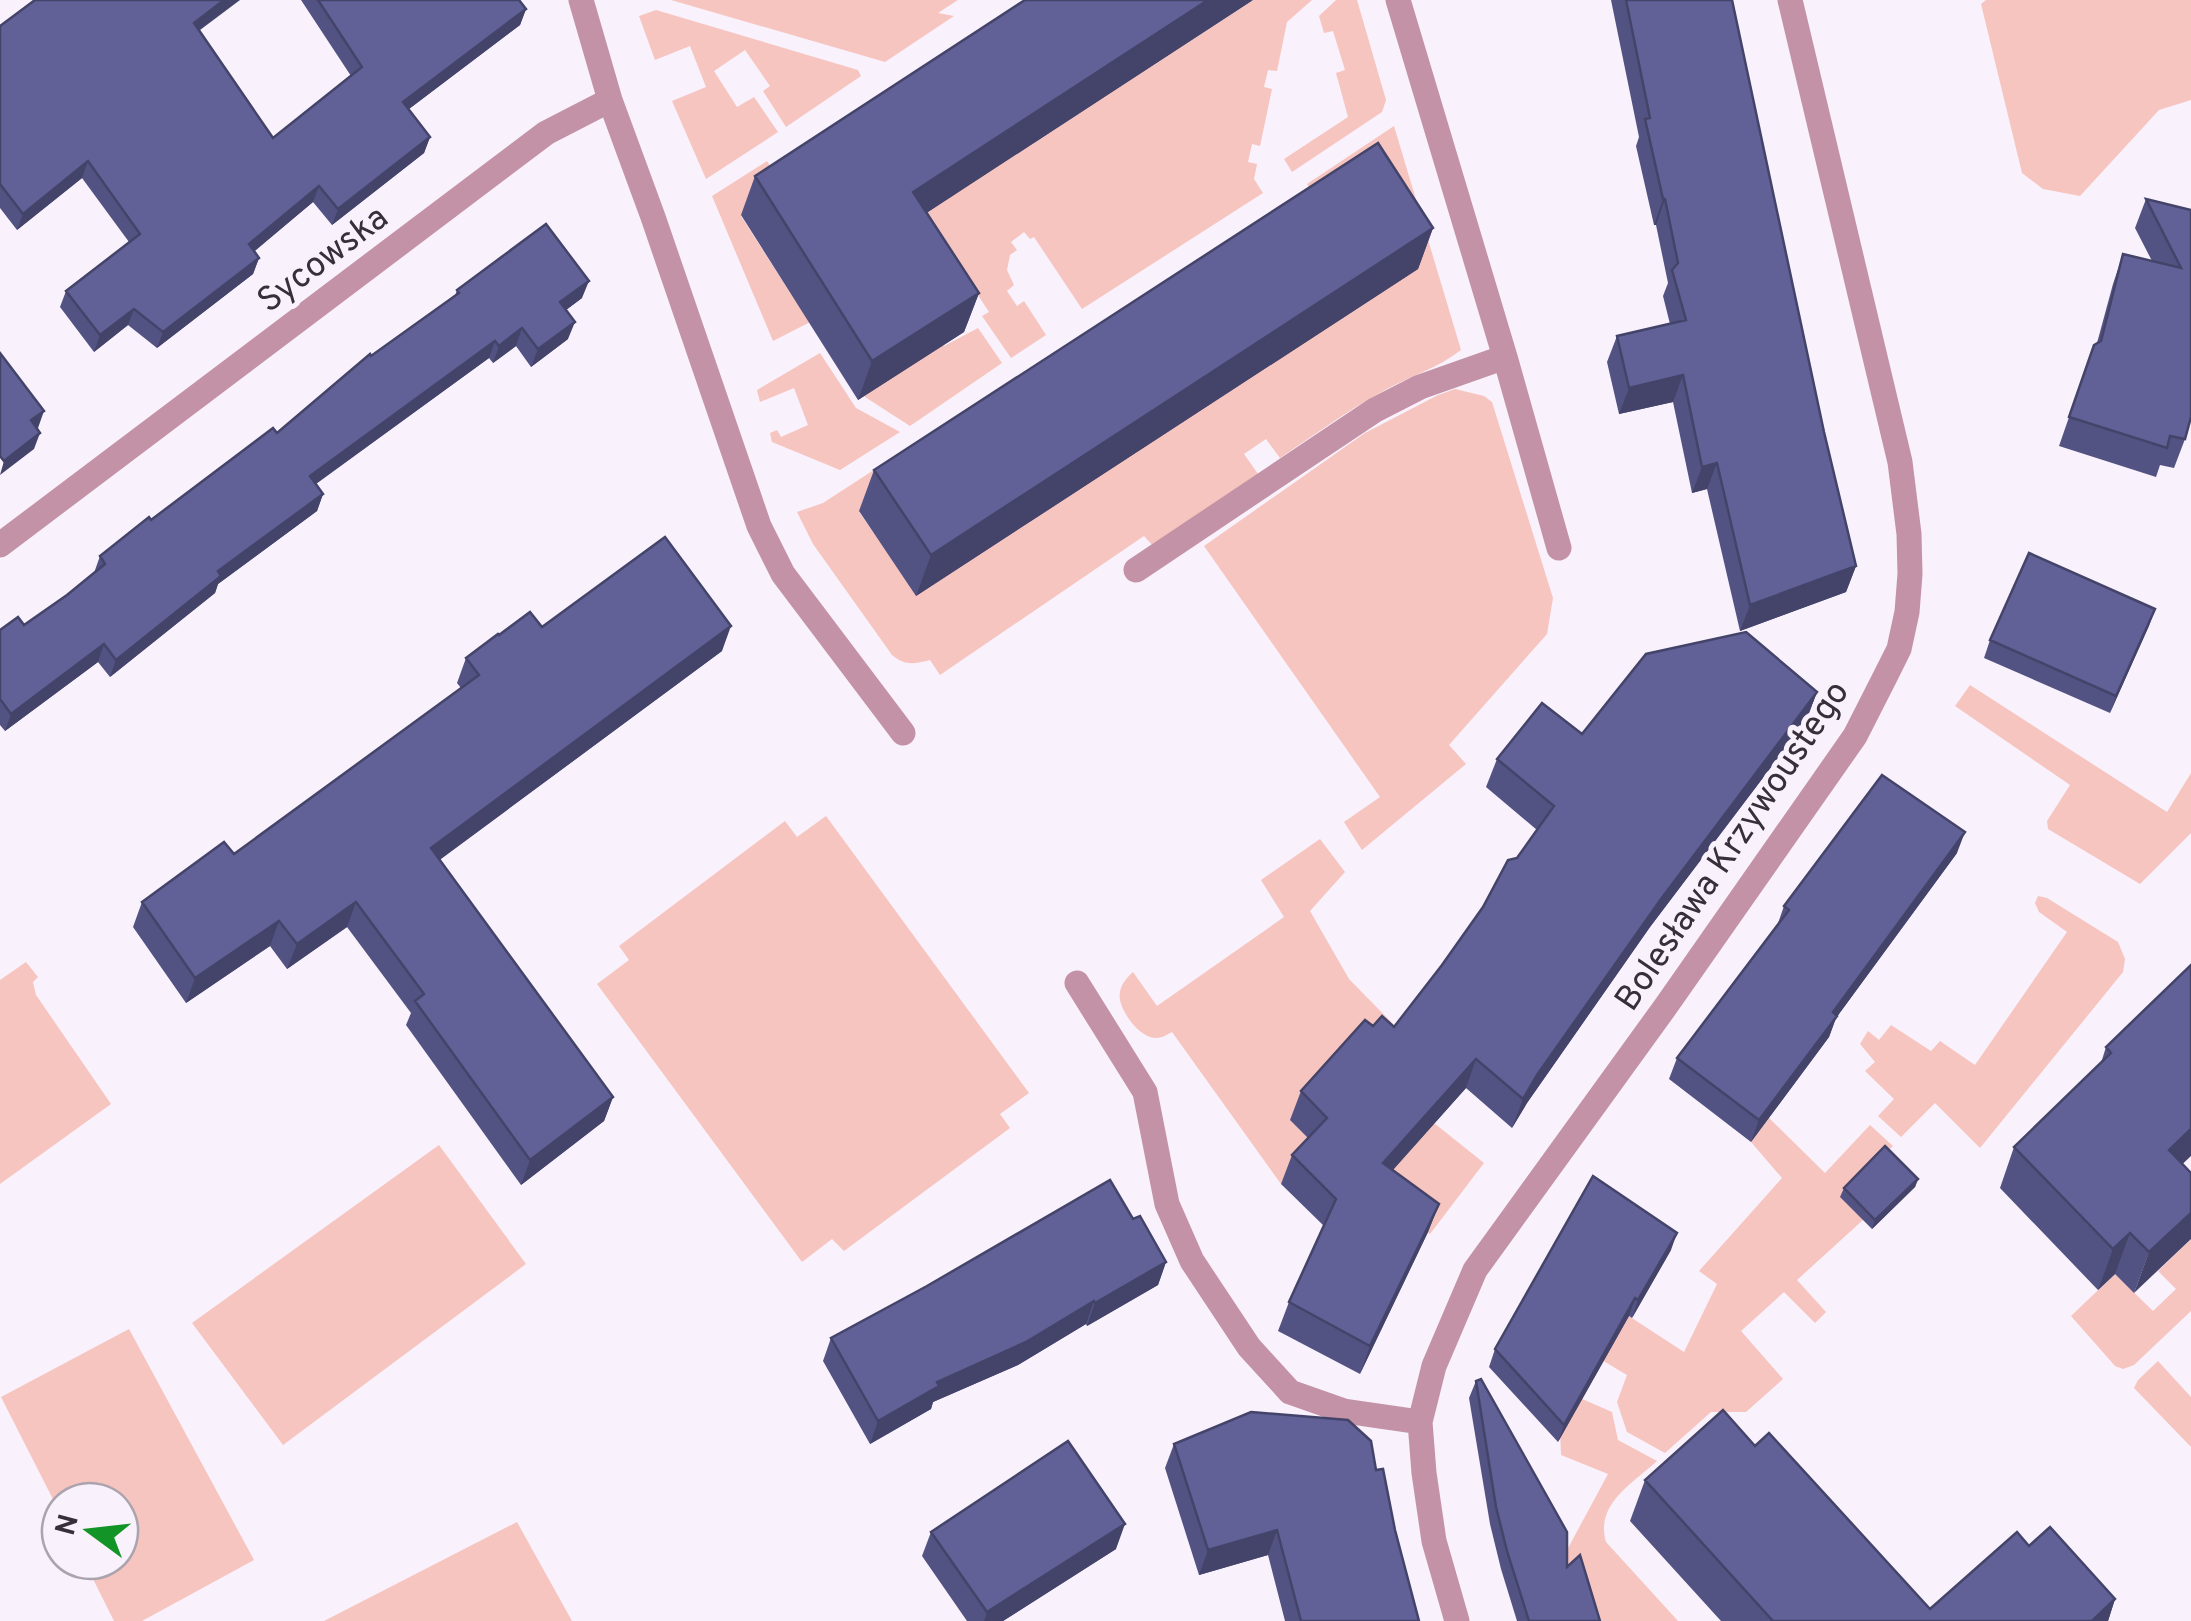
<svg xmlns="http://www.w3.org/2000/svg" width="2191" height="1621" font-family="Overpass,sans-serif">
  <style>
    .green { fill: #f7c5bf }
    .lines { fill: none; stroke-linecap: round; stroke-linejoin: round }
    .minor { stroke: #c392a6; stroke-width: 25 }
    .wall { fill: #535383 }
    .shaded-wall { fill: #44446a }
    .building { fill: #616198; stroke: #44446a; stroke-width: 2.5 }
    .labels { text-anchor: middle; stroke-width: 10; stroke-linejoin: round; paint-order: stroke }
    .street-label { font-size: 35px; fill: #372f3a; stroke: #f9f1fc }
  </style>
  <rect width="100%" height="100%" fill="#f9f1fc"/>
  <path class="green" d="M671,0H958L938,13L954,16L885,62Z
    M1253,0H1312L1287,22L1277,71L1268,70L1264,87L1272,89L1260,146L1252,144L1248,162L1257,164L1254,179L1263,193L1082,309L1034,237L1030,239L1024,232L1011,242L1017,250L1010,255L1007,270L1014,285L1007,291L1017,306L1024,301L1046,335L1011,358L982,316L989,312L974,289L863,295L773,341L712,196L767,161L784,187L741,216L794,299Z
    M1336,0H1357L1386,100L1382,112L1292,172L1284,159L1348,117L1336,73L1345,70L1333,31L1324,33L1319,16Z
    M1986,0H2191V100L2159,110L2080,196L2043,189L2022,173L1981,4Z
    M656,10L858,70L861,76L786,127L763,91L770,86L745,50L714,71L737,107L754,97L778,132L706,179L672,101L706,87L690,46L655,60L639,16Z
    M1394,126L1461,350C1438,368 1410,376 1385,390C1348,410 1314,435 1280,458L1266,439L1244,454L1258,474L1153,546L1144,536L940,675L930,660C914,664 905,666 892,655L813,544L797,512L823,503L880,466L895,488L859,512L917,595L1323,210L1307,184Z
    M925,316L944,346L978,328L1002,363L910,426L865,397L831,346Z
    M820,353L856,408L900,432L840,470L772,442L770,433L777,430L781,437L808,425L794,388L760,402L757,390Z
    M1455,389L1484,396L1492,402L1553,598L1547,634L1449,745L1466,764L1362,850L1344,822L1380,797L1204,546L1365,433L1438,395Z
    M1970,685L2167,812L2191,773V833L2140,884L2048,829L2047,821L2070,785L1955,706Z
    M826,816L1029,1093L1000,1114L1010,1128L844,1251L832,1239L802,1262L597,984L629,960L619,946L785,821L797,837Z
    M1320,839L1345,872L1310,911L1349,979L1401,1032L1317,1146L1281,1184L1172,1032C1168,1034 1162,1038 1157,1038C1141,1039 1123,1015 1120,1000C1118,988 1125,979 1133,972L1157,1006L1284,917L1261,880Z
    M2038,896L2047,898L2118,942L2125,959L2123,972L1980,1148L1935,1103L1901,1137L1878,1116L1894,1099L1865,1071L1875,1062L1860,1044L1868,1031L1879,1040L1891,1025L1931,1051L1940,1041L1975,1065L2067,932L2039,912L2035,903Z
    M26,962L38,977L33,982L36,995L111,1104L0,1184V980Z
    M1769,1118L1825,1173L1870,1125L1893,1146L1859,1177L1863,1220L1797,1280L1826,1312L1815,1323L1784,1292L1741,1331L1783,1379L1746,1412H1711L1665,1453L1627,1432L1617,1402L1627,1375L1595,1356L1621,1311L1684,1352L1717,1284L1699,1271L1782,1178L1751,1142Z
    M1434,1123L1484,1163L1430,1234L1366,1186L1392,1170Z
    M439,1145L526,1264L283,1445L192,1323Z
    M2191,1239V1311L2134,1365L2123,1369L2115,1366L2071,1316L2115,1274L2153,1311L2176,1289L2158,1271Z
    M129,1329L254,1560L142,1621H114L84,1561H120V1501H60V1513L1,1397Z
    M2158,1361L2191,1397V1447L2134,1388L2138,1380Z
    M1573,1395L1612,1412L1618,1440L1657,1461C1632,1484 1595,1504 1606,1542L1678,1621H1572L1577,1579L1562,1553L1567,1550L1608,1474L1561,1455L1560,1430Z
    M517,1522L572,1621H324Z"/>
  <g class="lines">
    <path class="minor" d="M581,0L610,100L653,217L759,526L783,574L903,733
      M1505,357L1559,548
      M0,545L546,133L610,100
      M1136,570L1375,410L1420,387L1505,357L1398,0
      M1077,983L1145,1092L1167,1204L1192,1261L1249,1347L1290,1392L1344,1411L1420,1422
      M1457,1621L1434,1541L1424,1473L1420,1422L1434,1366L1475,1270L1666,1006L1855,736L1885,677L1899,649L1907,612L1910,574L1909,534L1900,462L1790,0"/>
  </g>
  <path class="wall" d="M301,0H519L526,9L520,25L409,109L430,137L424,153L332,225L313,202L254,251L259,258L253,274L157,348L128,325L94,352L60,307L66,291L129,242L82,178L17,230L0,208V26L199,31L273,138L351,76Z
    M1253,0L926,213L979,293L964,332L858,400L741,215L755,176Z
    M1611,0H1732L1824,432L1856,566L1846,592L1740,631L1707,489L1692,493L1673,402L1619,414L1607,362L1617,336L1670,324L1663,296L1668,283L1656,225H1654L1636,146L1639,137Z
    M2146,199L2191,210L2185,439L2174,468L2160,465L2156,477L2059,446L2094,345L2097,343L2113,284L2123,254L2152,261L2135,228Z
    M1433,228L1418,269L916,596L859,511L874,470Z
    M457,290L582,298L566,310L568,339L531,367L516,346L493,363L489,358L316,484L323,494L317,511L218,584L215,593L110,677L98,662L5,731L0,725V630L24,625L67,595L94,573L100,556L277,433L371,356L455,296Z
    M2155,609L2110,713L1984,658L1990,640Z
    M542,627L722,651L439,860L613,1097L604,1121L521,1185L406,1025L411,1013L347,927L287,969L270,946L186,1003L133,927L142,902L234,854L461,688L457,683L466,658L499,635Z
    M1817,692L1806,721L1650,927L1527,1103L1512,1128L1466,1088L1393,1170L1439,1204L1428,1232L1360,1374L1278,1331L1289,1302L1324,1226L1281,1184L1292,1155L1308,1138L1290,1120L1301,1091L1373,1026L1394,1027L1442,965L1537,830L1486,787L1497,759L1582,734Z
    M1957,853L1836,1018L1829,1037L1751,1142L1669,1079L1677,1058L1777,926L1784,906Z
    M2106,1047L2182,1164L2134,1293L2115,1274L2098,1290L2000,1188L2014,1147L2101,1063Z
    M1918,1179L1915,1187L1872,1229L1840,1197L1844,1188Z
    M1133,1219L1166,1262L1158,1285L1087,1326L1086,1324L1018,1365L933,1402L931,1409L870,1444L823,1361L831,1338Z
    M1671,1250L1632,1318L1629,1316L1558,1442L1489,1367L1495,1349Z
    M1476,1381L1567,1567L1600,1621H1517L1501,1569L1490,1524L1469,1398Z
    M1174,1444L1376,1470L1395,1530L1419,1621H1285L1268,1555L1199,1575L1165,1468Z
    M1755,1446L1930,1609L2029,1546L2115,1599L2108,1621H1721L1630,1521L1645,1480Z
    M931,1532L1116,1549L1003,1621H967L922,1556Z"/>
  <path class="shaded-wall" d="M224,0H240L188,39L194,23Z
    M1208,0H1253L899,231L913,192Z
    M526,9L520,25L397,118L403,102Z
    M430,137L424,153L332,225L338,209Z
    M88,161L82,178L17,230L23,214Z
    M319,186L313,202L243,261L249,244Z
    M1663,199H1665L1656,225H1654Z
    M1433,228L1418,269L916,596L931,555Z
    M259,258L253,274L157,348L163,332Z
    M589,281L582,298L554,319L560,302Z
    M979,293L964,332L858,400L872,361Z
    M134,309L128,325L94,352L100,335Z
    M575,322L568,339L531,367L538,349Z
    M522,328L516,346L493,363L499,346Z
    M495,341L489,358L303,493L310,476Z
    M1683,375L1673,402L1619,414L1629,388Z
    M44,411L38,428L25,437L31,420Z
    M40,433L34,449L0,475L4,461Z
    M1717,463L1707,489L1692,493L1702,467Z
    M323,494L317,511L218,584L215,593L110,677L116,660L218,571Z
    M1856,566L1846,592L1740,631L1750,605Z
    M2155,609L2149,626L2110,713L2116,696Z
    M731,626L722,651L422,873L431,848Z
    M104,644L98,662L5,731L11,714Z
    M1817,692L1806,721L1650,927L1527,1103L1512,1128L1523,1099L1537,1075L1661,899Z
    M1965,832L1957,853L1836,1018L1829,1037L1751,1142L1759,1120L1833,1012Z
    M356,902L347,927L287,969L297,944Z
    M279,921L270,946L186,1003L195,978Z
    M1476,1059L1466,1088L1373,1192L1383,1163Z
    M613,1097L604,1121L521,1185L530,1160Z
    M2191,1129V1156L2154,1191L2169,1150Z
    M1918,1179L1915,1187L1872,1229L1875,1220Z
    M1439,1204L1428,1232L1360,1374L1370,1346Z
    M2191,1213V1239L2134,1293L2149,1252Z
    M1677,1233L1671,1250L1632,1318L1638,1300Z
    M2130,1233L2115,1274L2098,1290L2113,1249Z
    M1166,1262L1158,1285L1087,1326L1095,1303Z
    M1635,1298L1629,1316L1558,1442L1564,1425Z
    M1094,1301L1086,1324L1018,1365L933,1402L931,1409L870,1444L878,1421L937,1382Z
    M1125,1524L1116,1549L1003,1621H984L987,1612Z
    M1277,1530L1268,1555L1199,1575L1208,1550Z
    M2115,1599L2108,1621H2092Z"/>
  <path class="building" d="M35,0H224L194,23L273,138L362,67L318,0H519L526,9L403,102L430,137L338,209L319,186L249,244L259,258L163,332L134,309L100,335L66,291L140,234L88,161L23,214L0,184V26Z
    M1025,0H1208L913,192L979,293L872,361L755,176Z
    M1626,0H1732L1824,432L1856,566L1750,605L1717,463L1702,467L1683,375L1629,388L1617,336L1686,320L1672,270L1678,263L1665,199H1663L1645,119L1650,118Z
    M1378,143L1433,228L931,555L874,470Z
    M2146,199L2191,210V417L2185,439L2170,436L2167,448L2069,417L2094,345L2101,341L2123,254L2181,268Z
    M546,224L589,281L560,302L575,322L538,349L522,328L499,346L495,341L310,476L323,494L218,571L221,576L116,660L104,644L11,714L0,699V630L18,617L24,625L67,595L105,564L100,556L149,517L151,520L273,428L277,433L370,354L371,356L459,293L457,290Z
    M0,353L44,411L31,420L40,433L4,461L0,456Z
    M665,537L731,626L431,848L613,1097L530,1160L415,1001L424,994L356,902L297,944L279,921L195,978L142,902L224,842L234,854L479,675L466,658L498,634L499,635L530,612L542,627Z
    M2029,553L2155,609L2116,696L1990,640Z
    M1746,632L1817,692L1661,899L1537,1075L1523,1099L1476,1059L1383,1163L1439,1204L1370,1346L1289,1302L1336,1199L1292,1155L1327,1118L1301,1091L1365,1020L1373,1026L1382,1016L1394,1027L1442,965L1483,907L1508,860L1517,858L1554,806L1497,759L1542,703L1582,734L1646,654Z
    M1882,775L1965,832L1833,1012L1837,1016L1759,1120L1677,1058L1789,910L1784,906Z
    M2191,965V1129L2169,1150L2191,1173V1213L2149,1252L2130,1233L2113,1249L2014,1147L2111,1053L2106,1047Z
    M1885,1146L1918,1179L1875,1220L1844,1188Z
    M1593,1176L1677,1233L1638,1300L1635,1298L1564,1425L1495,1349Z
    M1110,1180L1133,1219L1140,1216L1166,1262L1095,1303L1094,1301L1026,1342L937,1382L939,1386L878,1421L831,1338L927,1286Z
    M1481,1379L1567,1532V1567L1580,1555L1600,1621H1529L1507,1551L1496,1507L1476,1381Z
    M1723,1410L1755,1446L1769,1433L1930,1609L2017,1532L2029,1546L2050,1527L2115,1599L2092,1621H1773L1645,1480Z
    M1251,1412L1348,1420L1371,1441L1376,1470L1383,1469L1395,1530L1419,1621H1301L1277,1530L1208,1550L1174,1444Z
    M1068,1441L1125,1524L987,1612L931,1532Z"/>
  <g class="labels">
    <g class="street-label">
      <text transform="translate(322 258) rotate(-37)" y="12">Sycowska</text>
      <text transform="translate(1731 845) rotate(-56)" y="12">Bolesława Krzywoustego</text>
    </g>
  </g>
  <g transform="translate(90 1531) rotate(285)"><circle r="48" fill="#f9f1fc" stroke="#aba3ae" stroke-width="2.5"/>
  <path d="M0-8L18 38L0 25L-18 38Z" fill="#139426"/>
  <text y="-15" font-size="28" font-weight="bold" text-anchor="middle" fill="#372f3a">N</text>
  </g>
</svg>
